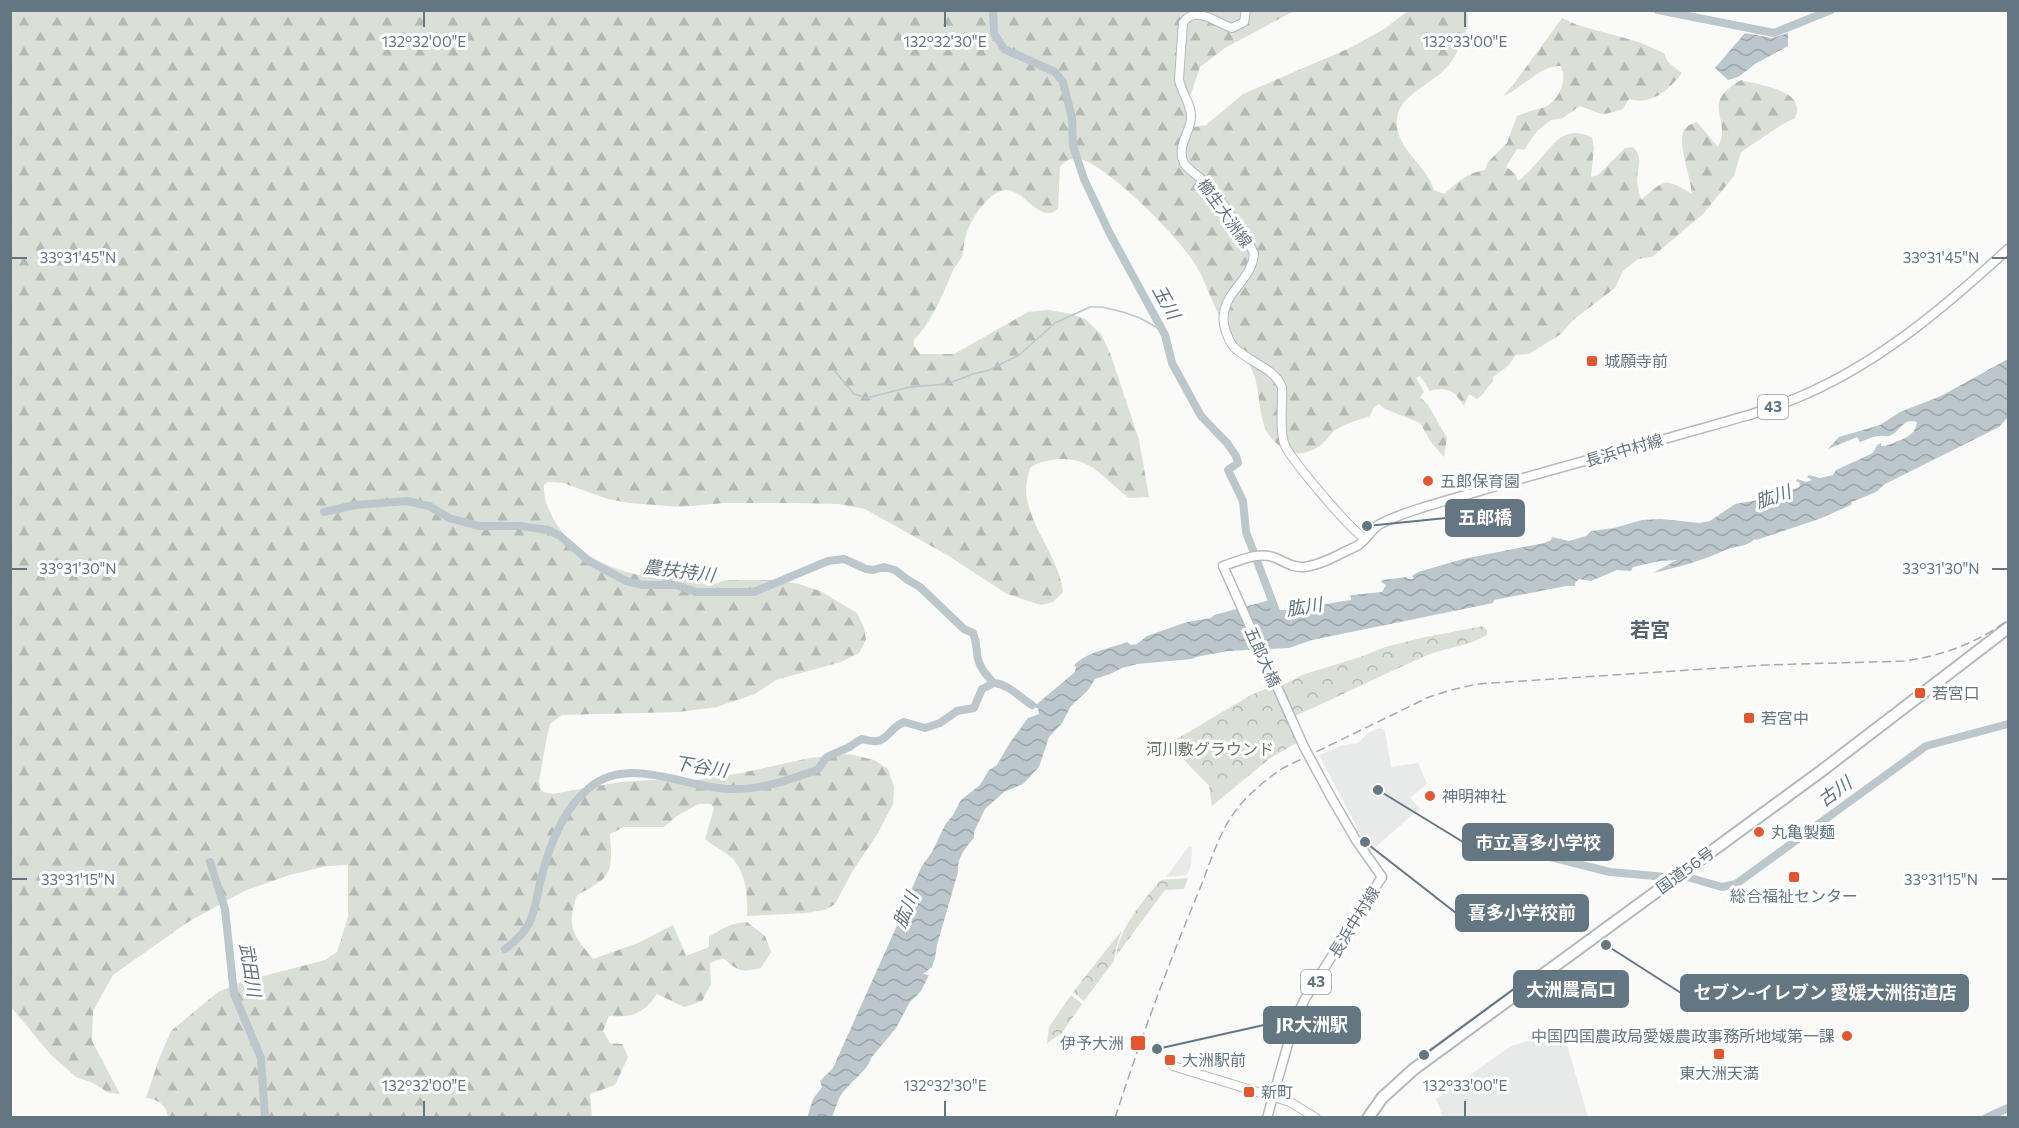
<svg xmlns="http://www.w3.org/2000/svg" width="2019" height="1128" font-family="Commissioner,'Noto Sans JP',sans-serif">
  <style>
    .built { fill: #e8e9e9 }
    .forest { fill: url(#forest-firs) }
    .park { fill: url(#park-crowns) }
    .water { fill: url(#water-waves) }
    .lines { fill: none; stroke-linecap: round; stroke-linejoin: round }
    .stream { stroke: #bbc7cb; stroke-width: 1.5 }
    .river { stroke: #bbc7cb; stroke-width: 8 }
    .secondary-casing { stroke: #b3babf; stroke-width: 10 }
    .primary-casing { stroke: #b5babe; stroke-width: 11 }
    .highway-casing { stroke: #b4b9bd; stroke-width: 14 }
    .secondary { stroke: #fff; stroke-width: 8 }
    .primary { stroke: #fff; stroke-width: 8 }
    .highway { stroke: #fff; stroke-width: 10 }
    .rail { stroke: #a2aab0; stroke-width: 1.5; stroke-dasharray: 9 4.5; stroke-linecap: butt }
    .primary-bridge-casing { stroke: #b5babe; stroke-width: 11; stroke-linecap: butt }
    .primary-bridge { stroke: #fff; stroke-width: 8 }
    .ticks { fill: none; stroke: #657683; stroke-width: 2 }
    .poi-dot { fill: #e4572e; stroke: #fff; stroke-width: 2 }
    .labels { text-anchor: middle; stroke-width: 6; stroke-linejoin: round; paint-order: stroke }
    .shield { fill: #fff; stroke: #939fa8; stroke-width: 1.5 }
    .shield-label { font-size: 15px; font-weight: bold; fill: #657683 }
    .street-label { font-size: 16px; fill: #657683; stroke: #fff }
    .poi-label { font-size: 16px; fill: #657683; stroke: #fff; text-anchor: start }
    .park-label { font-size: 16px; fill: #687a64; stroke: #fff }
    .water-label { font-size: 18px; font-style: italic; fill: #60757c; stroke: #fff }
    .quarter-label { font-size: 20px; font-weight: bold; fill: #57646e; stroke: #fff }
    .ticks-label { font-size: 15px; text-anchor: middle; fill: #657683; stroke: #fff; stroke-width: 6; stroke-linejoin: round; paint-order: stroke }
    .leader { fill: none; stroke: #657683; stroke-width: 2 }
    .callout-dot { fill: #657683; stroke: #fff; stroke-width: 2 }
    .callout { fill: #657683; stroke: #657683; stroke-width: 2 }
    .callout-label { font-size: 18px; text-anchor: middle; font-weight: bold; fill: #fff }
  </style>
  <defs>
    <pattern id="forest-firs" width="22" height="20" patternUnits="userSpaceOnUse" patternTransform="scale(1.5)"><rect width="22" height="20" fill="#dadfd7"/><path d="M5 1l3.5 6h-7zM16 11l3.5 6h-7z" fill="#b4b9b4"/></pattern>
    <pattern id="park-crowns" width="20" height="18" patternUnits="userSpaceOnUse" patternTransform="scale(1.5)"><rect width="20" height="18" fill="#dadfd7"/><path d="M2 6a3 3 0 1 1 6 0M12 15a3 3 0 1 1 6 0" fill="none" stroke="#b4b9b4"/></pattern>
    <pattern id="water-waves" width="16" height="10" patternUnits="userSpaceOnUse" patternTransform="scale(1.5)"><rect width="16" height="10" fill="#bbc7cb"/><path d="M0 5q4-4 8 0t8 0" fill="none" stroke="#9ca6aa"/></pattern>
  </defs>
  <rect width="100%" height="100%" fill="#fafaf8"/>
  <path class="built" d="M1379,728L1383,729L1385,731L1391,767L1418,763L1427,784L1410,798L1420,808L1370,852L1319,755L1343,745L1358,743L1368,733Z
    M1189,846L1192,847L1191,865L1187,875L1166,877Z
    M1563,1031L1588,1117H1443L1436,1099L1511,1046Z"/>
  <path class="forest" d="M10,11H1294L1225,48L1200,67L1186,108L1188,121L1195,127L1206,125L1243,94L1352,47L1384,29L1408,11H1466C1470,18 1467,30 1464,37C1458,51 1453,62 1442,72C1427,86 1400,96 1397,118C1393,147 1426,164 1434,190L1444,194C1457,183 1468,172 1485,170L1488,162L1507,143L1517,116C1526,112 1536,110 1545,107C1559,101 1568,79 1561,66C1541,64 1521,90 1503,96L1513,85L1562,18L1577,25L1639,42L1657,50L1664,53L1668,62L1682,73C1669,90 1651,106 1629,99L1623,109C1599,117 1602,114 1580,106L1563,118L1551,120L1537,131L1524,150L1517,149L1506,167L1515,173L1518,181C1523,177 1528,173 1532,168C1552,149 1560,123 1592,137L1594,148L1591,177L1598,175L1625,148L1633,147C1644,157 1637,168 1637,180C1638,187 1639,194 1641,200C1664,181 1663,176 1692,194C1691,178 1677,143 1684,130C1687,125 1692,124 1697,122L1718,147C1733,118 1698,105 1741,80C1757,85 1808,89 1795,118L1783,124L1741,152L1734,176L1703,214L1652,257L1638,259L1623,271L1615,288L1573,320L1561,334L1529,354L1516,355L1508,366L1493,377V382C1486,387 1484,395 1477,399L1469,394L1464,406C1455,391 1448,386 1430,391L1420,376L1416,378L1424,392L1420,397L1428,405L1447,438L1444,457L1431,442L1420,423L1385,409L1379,404L1374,407L1370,416C1359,420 1347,423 1337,429C1331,432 1329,438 1324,442C1317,450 1301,456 1291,452C1281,448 1272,441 1267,432C1257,412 1261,389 1252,370C1244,352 1230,337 1221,319C1210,299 1205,277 1191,258C1174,233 1108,166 1080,159C1071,157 1065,161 1060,167L1058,209C1036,227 1020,176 995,194C981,203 969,223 965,239C963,245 964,252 962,257C960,261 956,264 954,268C942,295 935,317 914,340V346L920,354H954L1028,312L1049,310L1071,314L1085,319L1101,334L1110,353L1139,440L1149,497L1129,498C1102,478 1090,454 1052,460C1043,461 1037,463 1030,468C1028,475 1026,483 1026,491C1029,528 1059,556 1063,592L1053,602L1041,605L1007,594L947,555L865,509L838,504L797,503H723L680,507L630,503L608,499L563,483L548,482L544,485C543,499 548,508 554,520C576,559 621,574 663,579C672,580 682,578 691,580C697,581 703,584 708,586L726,580H775L799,584L820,591L857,613L864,628L866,640L859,653L841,662L776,680L755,694L717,707L678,712L562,715L550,724L547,737L539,781L541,791L552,794L620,782L652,780L689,781L736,774L810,758L849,754L874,760L888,769L894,787L893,804L878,833L852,872L835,904L825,910L805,913L747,916C748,897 746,872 732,858C724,851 713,846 705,839L714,808L711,804H698L677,816L664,827H624L610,834C613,873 612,877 577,895C566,928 573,934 593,959L638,943L673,925L686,956L709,947V937C722,928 732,923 747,922L765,936L771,952L761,968C741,973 738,971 723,958L710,963L711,984L702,1001L684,1007L657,994C644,1013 633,1018 609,1016L603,1031L610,1043L622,1044L628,1057L615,1085L590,1094L592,1117H168C166,1105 158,1099 146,1098L159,1059L171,1031L218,992L244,981L325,960L337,952L348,917V865L327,866L290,875L244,891L188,922L113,975L93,1011L92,1041L120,1094L109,1093L91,1082L76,1077L51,1055L11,1007Z"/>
  <path class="park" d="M1483,626L1487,630V635C1469,646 1449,647 1430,654C1384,674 1340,696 1295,716L1281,686L1302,675L1360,657L1385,647L1421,638Z
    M1272,686L1298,742L1269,759L1212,806L1209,786L1170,745V743L1251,695Z
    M1188,878L1184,889L1165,890L1116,956C1121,926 1139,906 1158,883L1161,880Z
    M1122,930L1116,948L1114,961L1084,1001L1073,992Z
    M1071,995L1082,1004L1061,1034L1054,1038L1047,1044L1049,1027Z"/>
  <path class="water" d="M1745,33L1772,38L1788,33V46L1755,64L1738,77L1728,80L1715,68Z
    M2008,359V417L1999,427L1885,484L1876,492L1852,502L1851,505L1819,519L1756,540L1755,539C1747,547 1735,546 1725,550C1702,561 1678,567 1653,573L1677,560L1660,561L1633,567L1631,571L1617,570L1591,581L1579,579L1575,583V586H1566L1494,600L1493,603L1312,640L1289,648L1228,651L1196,657L1192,659L1137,664L1122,668L1110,674L1095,679L1088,690L1071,706L1062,723L1049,737L1039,767L1023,784L1004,792L985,809L974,832V838C964,849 957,858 958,872L937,945L935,958L932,967L923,974L929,975L921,991L910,1002L896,1028L871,1058C869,1069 848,1084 841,1095C837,1101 835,1110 832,1117L807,1118L813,1099L822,1087L820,1081L833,1068L904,910C901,904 903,901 908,897L922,866L932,852L945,825L953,815L961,800L980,785L989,770L997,765L1009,744L1028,718L1039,714L1038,708L1030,707L1024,699L1032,704H1037L1075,672L1076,667L1074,665C1089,651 1109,649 1127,642L1131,645L1137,644L1147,636L1187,622L1211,618L1214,615L1270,600L1277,601L1276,606L1280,610C1305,610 1327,603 1351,600V597L1349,596L1352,595L1382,592L1386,585L1381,582L1382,580L1407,577L1408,579H1414L1412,576L1418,572L1463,559L1544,543L1551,540L1552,537L1569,541L1586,536L1591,531L1614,528L1642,520L1661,519L1700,523L1710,521L1735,504L1775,497L1799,487L1800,483L1796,481L1797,479L1806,482L1812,480L1807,477L1809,475L1820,478L1833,475L1836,470L1873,453L1877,445L1881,443V446H1885C1898,441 1916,437 1917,422C1904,418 1902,428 1893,434C1888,438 1884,435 1879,436C1873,436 1866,440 1860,442L1857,437L1828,449L1839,437L1880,425L1900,412L1941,396Z"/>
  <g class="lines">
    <path class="stream" d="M834,370L854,394L867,398L910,387L947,384L973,374L989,370L1019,355L1055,323L1090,307H1102L1123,312L1140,318L1163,331"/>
    <path class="river" d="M993,10L994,33L1004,49L1055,72L1063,82L1072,118L1073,146L1084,179L1109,232L1165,335L1172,363L1201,416L1227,443L1236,456L1238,463L1228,470L1243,501L1246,532L1276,611
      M1658,10L1774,33L1831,10
      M324,512L355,505L407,501L429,506L449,518L479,526H520L548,530L560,536L589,561L626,581L643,585H676L696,592H754L828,561L844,559L866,569L873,570L884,567L895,570L908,580L920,587L964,629L973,633C976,640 976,645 977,653C978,666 986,675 994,683C1009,684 1020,698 1032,705
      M1518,849L1610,872L1666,877
      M210,862L225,909L234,994L261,1058L265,1118
      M1687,877L1722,887L1736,884L1926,746L2008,724
      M505,949C535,927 533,913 541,879C549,846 562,810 589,788C629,754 684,788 730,789C756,790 781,783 805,774C809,772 815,771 818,769C821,766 823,761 826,758C834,752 843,751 851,746C855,743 857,741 862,739C889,747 884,731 904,722L925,728L940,723L957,711L974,708L982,689L994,683
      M1986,1118L2008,1108"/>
    <g class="secondary-casing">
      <path id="secondary" d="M1246,10L1244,22L1232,28C1216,23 1195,4 1183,23L1179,79C1181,93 1192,104 1191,118C1190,133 1176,147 1184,163C1190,172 1201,177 1208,185C1220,199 1248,238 1254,254C1252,282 1219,293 1224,325C1226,333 1228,339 1233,346C1247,362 1274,367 1282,387C1283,405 1279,426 1284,443C1289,458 1350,529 1364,538
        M1173,1066L1290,1102L1316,1118"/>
    </g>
    <g class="primary-casing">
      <path id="primary" d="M1304,747L1223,566C1239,561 1256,552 1273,557C1284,561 1292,568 1304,567C1322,565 1341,553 1357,546C1366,541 1370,530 1380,524C1407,510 1453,499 1483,490C1551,469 1621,452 1689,432C1728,421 1768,411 1806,394C1883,360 1947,305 2008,249
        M1267,1118L1295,1019L1306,997L1382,877L1356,840L1331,797"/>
    </g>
    <g class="highway-casing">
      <path id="highway" d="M1368,1118L1382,1098L1414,1069L1820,772L2008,628"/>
    </g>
    <use href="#secondary" class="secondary"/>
    <use href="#primary" class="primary"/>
    <use href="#highway" class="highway"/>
    <path class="rail" d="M1115,1118C1139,1044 1166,970 1196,898C1207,873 1214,846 1228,822C1242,799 1261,783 1283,768L1429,697L1451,690L1477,684L1766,665L1904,661C1942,656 1977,643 2008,620"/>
    <g class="primary-bridge-casing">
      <path id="primary-bridge" d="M1304,747L1331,797"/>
    </g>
    <use href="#primary-bridge" class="primary-bridge"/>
  </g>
  <path class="ticks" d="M424,12V27M945,12V27M1465,12V27M12,258H27M1992,258H2007M12,569H27M1992,569H2007M12,879H27M1992,879H2007M424,1101V1116M945,1101V1116M1465,1101V1116"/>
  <g class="poi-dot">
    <rect x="1586" y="355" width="12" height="12" rx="3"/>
    <circle cx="1428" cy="481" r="6"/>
    <rect x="1914" y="687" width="12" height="12" rx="3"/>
    <rect x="1743" y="712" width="12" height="12" rx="3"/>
    <circle cx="1430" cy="796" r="6"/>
    <circle cx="1759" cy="832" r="6"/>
    <rect x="1788" y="871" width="12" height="12" rx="3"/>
    <circle cx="1847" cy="1036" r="6"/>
    <rect x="1130" y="1035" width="16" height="16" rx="3"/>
    <rect x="1713" y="1048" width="12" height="12" rx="3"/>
    <rect x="1164" y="1054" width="12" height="12" rx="3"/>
    <rect x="1243" y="1086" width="12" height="12" rx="3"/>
  </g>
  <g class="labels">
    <g class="shield">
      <rect x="1758" y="395" width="30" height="24" rx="4.5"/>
      <rect x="1301" y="970" width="30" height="24" rx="4.5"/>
    </g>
    <g class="shield-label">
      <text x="1773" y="412">43</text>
      <text x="1316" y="987">43</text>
    </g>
    <g class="street-label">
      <text transform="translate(1225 213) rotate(54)" y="6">櫛生大洲線</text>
      <text transform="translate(1624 450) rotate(-16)" y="6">長浜中村線</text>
      <text transform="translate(1263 657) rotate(66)" y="6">五郎大橋</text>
      <text transform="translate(1685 870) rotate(-36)" y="6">国道56号</text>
      <text transform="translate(1354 922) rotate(-58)" y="6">長浜中村線</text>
    </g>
    <g class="poi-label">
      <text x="1604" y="367">城願寺前</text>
      <text x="1440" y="487">五郎保育園</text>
      <text x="1932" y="699">若宮口</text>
      <text x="1761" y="724">若宮中</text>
      <text x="1442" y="802">神明神社</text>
      <text x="1771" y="838">丸亀製麺</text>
      <text x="1794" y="902" text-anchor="middle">総合福祉センター</text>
      <text x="1835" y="1042" text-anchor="end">中国四国農政局愛媛農政事務所地域第一課</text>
      <text x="1124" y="1049" text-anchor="end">伊予大洲</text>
      <text x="1182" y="1066">大洲駅前</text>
      <text x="1719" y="1079" text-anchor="middle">東大洲天満</text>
      <text x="1261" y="1098">新町</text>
    </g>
    <g class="park-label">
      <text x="1210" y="755">河川敷グラウンド</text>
    </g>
    <g class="water-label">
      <text transform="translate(1166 302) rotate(61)" y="6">玉川</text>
      <text transform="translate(1773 497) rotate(-19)" y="6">肱川</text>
      <text transform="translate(679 571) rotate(7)" y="6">農扶持川</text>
      <text transform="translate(1304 607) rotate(-9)" y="6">肱川</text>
      <text transform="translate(701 767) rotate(9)" y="6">下谷川</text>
      <text transform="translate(1835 792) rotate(-36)" y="6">古川</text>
      <text transform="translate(906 910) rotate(-67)" y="6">肱川</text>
      <text transform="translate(250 970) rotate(81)" y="6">武田川</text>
    </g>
    <g class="quarter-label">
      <text x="1650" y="637">若宮</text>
    </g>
  </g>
  <g class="ticks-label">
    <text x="424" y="47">132°32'00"E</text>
    <text x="945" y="47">132°32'30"E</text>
    <text x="1465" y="47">132°33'00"E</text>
    <text x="78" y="263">33°31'45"N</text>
    <text x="1941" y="263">33°31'45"N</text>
    <text x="78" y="574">33°31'30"N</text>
    <text x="1941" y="574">33°31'30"N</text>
    <text x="78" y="885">33°31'15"N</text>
    <text x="1941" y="885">33°31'15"N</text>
    <text x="424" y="1091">132°32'00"E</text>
    <text x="945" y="1091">132°32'30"E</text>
    <text x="1465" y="1091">132°33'00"E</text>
  </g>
  <path class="leader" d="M1367 526L1446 518M1378 790L1463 842M1365 842L1456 913M1424 1055L1514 989M1606 945L1681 993M1157 1049L1264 1025"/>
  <g class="callout-dot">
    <circle cx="1367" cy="526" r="6"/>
    <circle cx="1378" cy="790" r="6"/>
    <circle cx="1365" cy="842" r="6"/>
    <circle cx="1424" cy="1055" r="6"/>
    <circle cx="1606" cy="945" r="6"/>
    <circle cx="1157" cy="1049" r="6"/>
  </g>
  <g class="callout">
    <rect x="1446" y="500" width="78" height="36" rx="6"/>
    <rect x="1463" y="824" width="150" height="36" rx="6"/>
    <rect x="1456" y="895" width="132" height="36" rx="6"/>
    <rect x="1514" y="971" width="114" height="36" rx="6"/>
    <rect x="1681" y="975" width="287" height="36" rx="6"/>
    <rect x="1264" y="1007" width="96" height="36" rx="6"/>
  </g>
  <g class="callout-label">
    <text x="1485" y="524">五郎橋</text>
    <text x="1538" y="849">市立喜多小学校</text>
    <text x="1522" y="919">喜多小学校前</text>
    <text x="1571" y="996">大洲農高口</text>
    <text x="1825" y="999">セブン-イレブン 愛媛大洲街道店</text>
    <text x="1312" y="1031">JR大洲駅</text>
  </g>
  <rect width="2019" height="1128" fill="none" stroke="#657683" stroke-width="24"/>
</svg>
